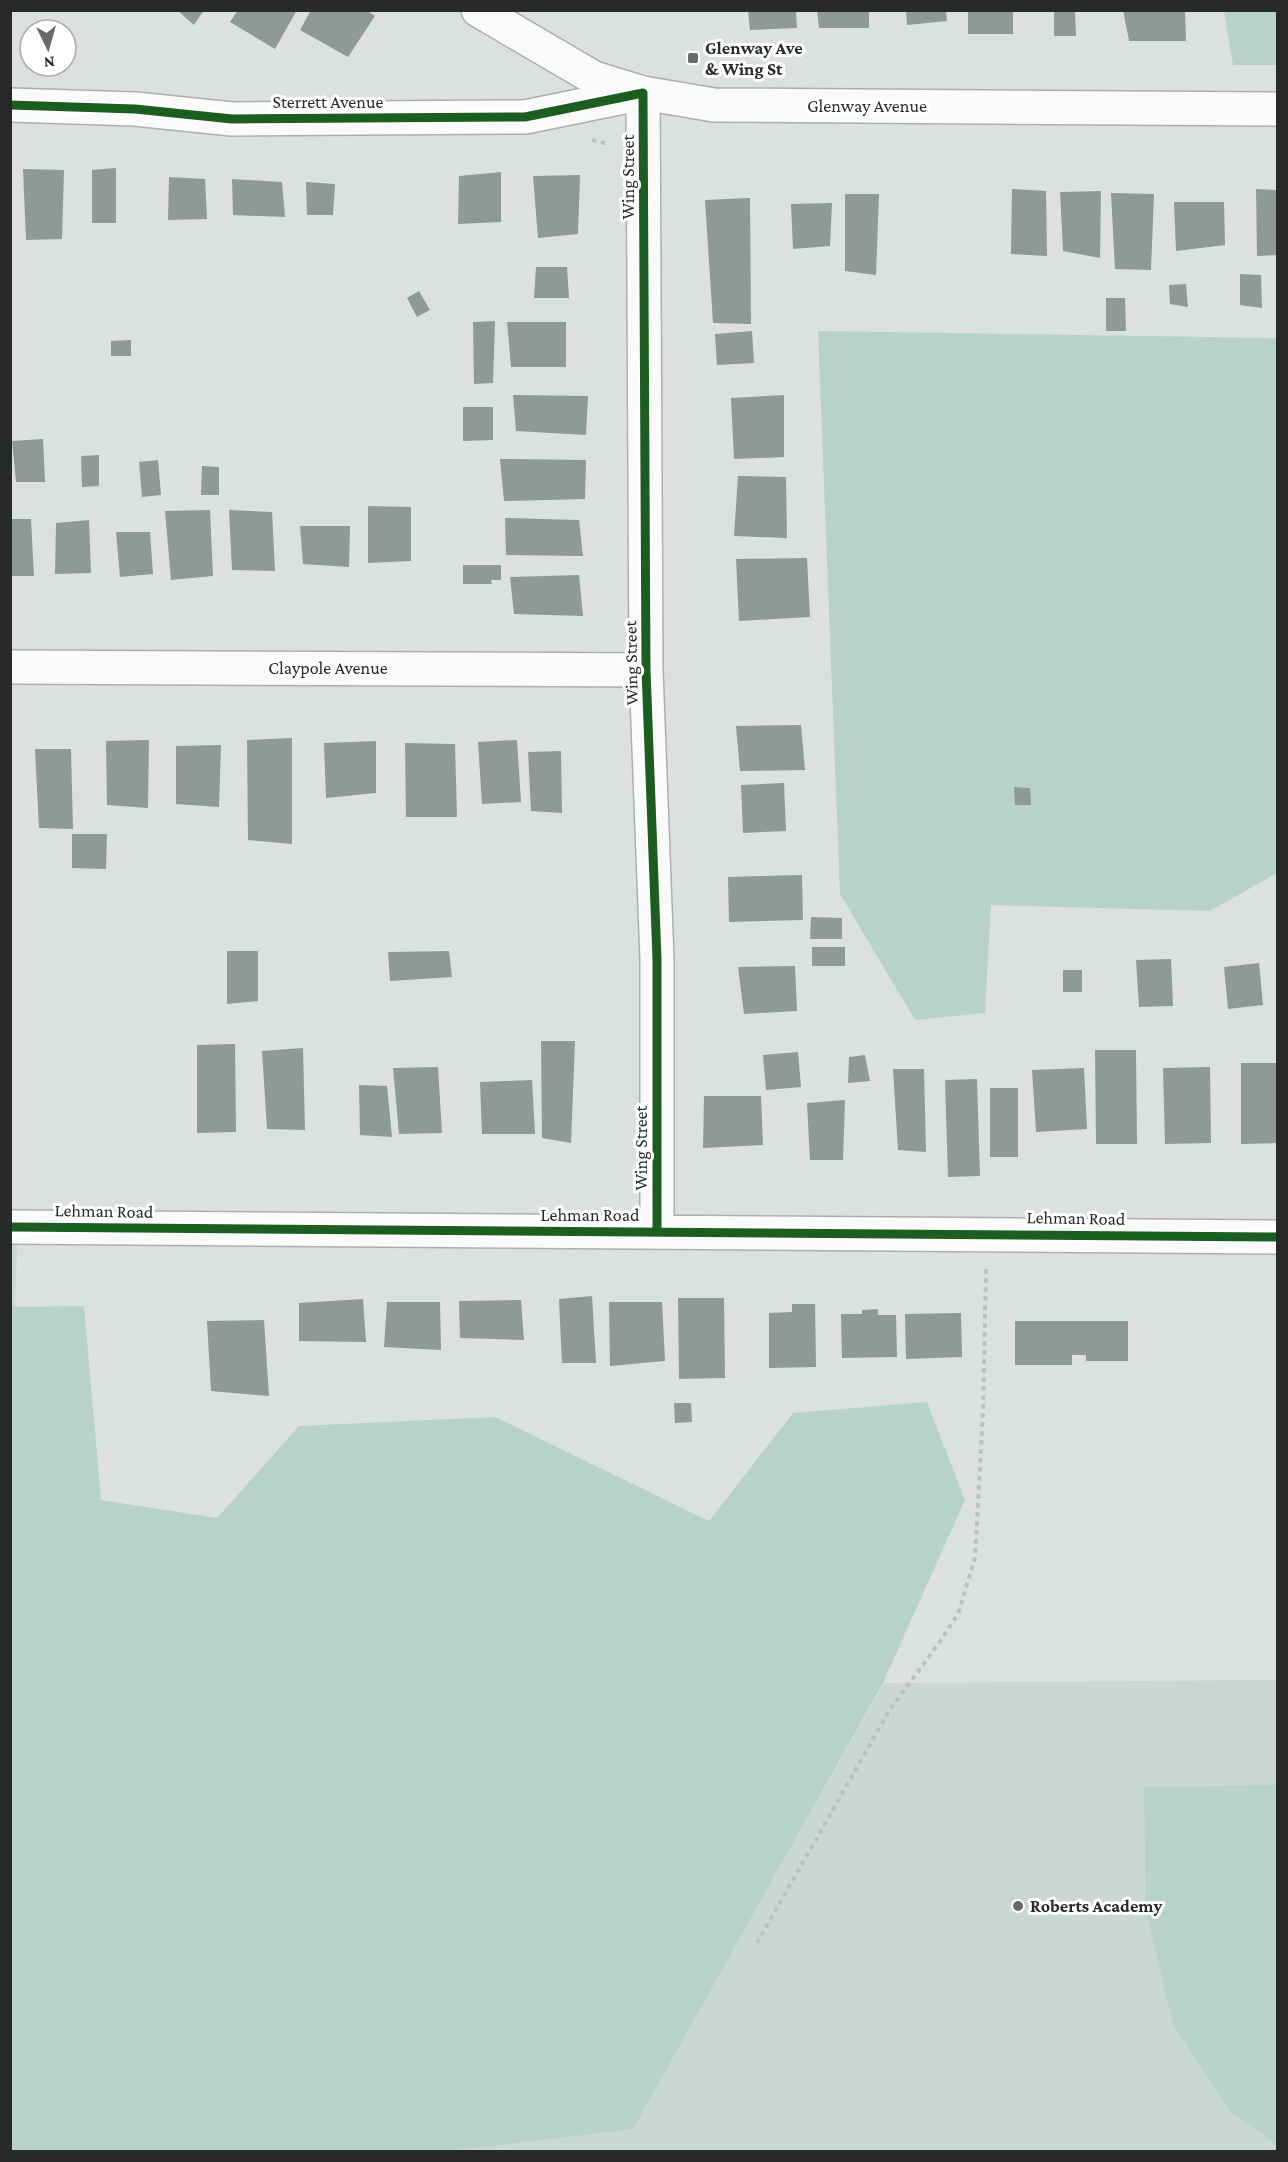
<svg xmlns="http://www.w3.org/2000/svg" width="1288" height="2162" font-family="'Crimson Pro',serif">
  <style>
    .built { fill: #cad7d2 }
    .green { fill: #b7d3c8 }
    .building { fill: #8d9a95 }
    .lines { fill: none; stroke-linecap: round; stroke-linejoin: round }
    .minor-casing { stroke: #abafae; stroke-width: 36 }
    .major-casing { stroke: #abafae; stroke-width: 36 }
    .path { stroke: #bebfbf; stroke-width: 4; stroke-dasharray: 4.5 4.5; stroke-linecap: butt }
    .minor { stroke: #fafafa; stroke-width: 33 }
    .major { stroke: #fafafa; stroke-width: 33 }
    .cycleway-casing { stroke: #fff; stroke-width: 13 }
    .cycleway { stroke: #1b5e20; stroke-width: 9 }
    .poi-dot { fill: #666a69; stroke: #fff; stroke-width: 2 }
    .labels { text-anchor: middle; stroke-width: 6; stroke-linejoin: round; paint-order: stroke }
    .poi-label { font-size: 18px; font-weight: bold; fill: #272a29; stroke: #fff; text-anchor: start }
    .street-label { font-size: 18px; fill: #272a29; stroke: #fff }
  </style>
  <rect width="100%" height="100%" fill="#dce1df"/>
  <path class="built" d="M10,1227H18L11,1404Z
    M1277,1680V2151L442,2152L633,2128L884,1683Z"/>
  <path class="green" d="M1224,11H1277V65H1233Z
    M818,331L1277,338V873L1210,911L991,905L985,1013L915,1020L840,894Z
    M84,1306L101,1500L217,1518L299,1426L495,1417L709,1521L793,1413L927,1402L965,1500L883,1683L633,2129L442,2152L11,2151V1307Z
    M1277,1785H1278L1277,2145L1229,2110L1173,2024L1146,1910L1144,1787Z"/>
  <path class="building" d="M177,10H204L194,25Z
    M238,10H297L275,49L230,22Z
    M311,10H366L375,16L348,57L300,30Z
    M748,10H796L797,28L750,30Z
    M817,10H869V28H819Z
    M906,10H946L947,21L907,25Z
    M968,10H1013V34H968Z
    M1054,10H1075L1076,36H1054Z
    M1123,10H1185L1186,41H1129Z
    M116,168V223H92V170Z
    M23,169L64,170L62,239L26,240Z
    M501,172V222L458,224L459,176Z
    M580,175L578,234L538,238L533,176Z
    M169,177L205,179L207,219L168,220Z
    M232,179L282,182L285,217L233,215Z
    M306,182L335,184L333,215H307Z
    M1012,189L1046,191L1047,256L1011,254Z
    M1256,189L1278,190V255L1257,256Z
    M1101,191L1100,258L1063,251L1060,192Z
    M1111,193L1154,194L1151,270L1115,269Z
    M845,194H879L876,275L845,271Z
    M750,198L751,324L713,323L705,200Z
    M1174,202H1224L1225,245L1176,251Z
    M832,203L830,246L793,249L791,204Z
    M536,267H567L569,298H534Z
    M1240,274L1261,275L1262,308L1240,305Z
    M1186,284L1188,307L1170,304L1169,285Z
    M419,291L430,310L417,317L407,298Z
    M1106,298H1125L1126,331H1106Z
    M495,321L493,383L474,384L473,322Z
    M507,322H566V367H511Z
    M752,331L754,363L717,365L715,334Z
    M131,340V356H111V341Z
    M513,395L588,396L586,435L516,431Z
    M784,395V457L734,459L731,398Z
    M463,407H493V440L463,441Z
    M43,439L45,482H16L12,441Z
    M99,455V486L82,487L81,456Z
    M500,459L586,460L585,499L504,501Z
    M158,460L161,495L142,497L139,462Z
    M202,466L219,467V495H201Z
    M738,476L786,477L787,538L734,536Z
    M368,506L411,507V561L368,563Z
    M210,510L213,576L171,580L165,511Z
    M229,510L272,512L275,571L232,570Z
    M505,518L579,520L583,556L506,555Z
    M10,519H31L34,576H10Z
    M89,520L91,573L55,574L56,523Z
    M300,526H350L349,567L303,564Z
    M116,532H150L153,574L120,577Z
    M807,558L810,617L739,621L736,559Z
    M463,565H501V580H491L492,584H463Z
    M579,575L583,616L514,614L510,577Z
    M801,725L805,770L740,771L736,726Z
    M292,738V844L248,840L247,740Z
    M149,740L148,808L107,805L106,741Z
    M517,740L521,802L482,804L478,742Z
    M376,741V793L326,798L324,743Z
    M405,743L455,744L457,817H406Z
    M221,745L219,807L176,804V746Z
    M35,749H71L73,829L39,828Z
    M561,751L562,813L531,811L528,752Z
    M784,783L786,831L743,833L741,785Z
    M1014,787L1030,788L1031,805H1015Z
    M72,834H107L106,869L72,868Z
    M802,875L803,920L729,922L728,877Z
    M811,917L842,918V939H810Z
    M812,947H845V966H812Z
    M227,951H258V1001L227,1004Z
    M449,951L452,977L390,981L388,952Z
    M1171,959L1173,1006L1139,1007L1136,960Z
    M1259,963L1263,1005L1228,1009L1224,967Z
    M795,966L797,1011L744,1014L738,967Z
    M1063,970H1082V992H1063Z
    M541,1041H575L571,1143L542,1138Z
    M235,1044L236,1132L197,1133V1045Z
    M303,1048L305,1130L267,1129L262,1051Z
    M1095,1050H1136L1137,1144H1096Z
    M798,1052L801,1087L766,1090L763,1055Z
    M865,1055L870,1081L848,1083L849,1057Z
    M1241,1063H1278V1143L1241,1144Z
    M438,1067L442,1133L399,1134L393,1068Z
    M1210,1067L1211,1143L1165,1144L1163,1068Z
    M1084,1068L1087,1129L1036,1132L1032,1070Z
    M893,1069H924L926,1152L898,1150Z
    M977,1079L980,1176L948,1177L945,1080Z
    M532,1080L535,1134H482L480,1082Z
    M359,1085L387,1086L392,1137L360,1135Z
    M990,1088H1018V1157H990Z
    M704,1096H761L763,1145L703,1148Z
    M845,1100L843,1160H810L807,1103Z
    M592,1296L596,1363H562L559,1299Z
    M678,1298H724L725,1378L679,1379Z
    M363,1299L366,1342L299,1341V1303Z
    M521,1300L524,1340L460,1338L459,1301Z
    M387,1302H440L441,1350L384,1347Z
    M609,1302H662L665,1361L610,1366Z
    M792,1304H815L816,1367L769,1368V1313L792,1312Z
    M878,1309V1315H896L897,1357L842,1358L841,1314H862V1310Z
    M961,1313L962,1357L906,1359L905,1314Z
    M264,1320L269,1396L211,1391L207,1321Z
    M1015,1321H1128V1361H1086V1355H1072V1365H1015Z
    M674,1403H691L692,1422L675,1423Z"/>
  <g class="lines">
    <g class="minor-casing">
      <path id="minor" d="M10,105L135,109L232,119L525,117L643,93L646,670L657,959V1232
        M10,667L646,670
        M10,1227L1278,1237"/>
    </g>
    <g class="major-casing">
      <path id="major" d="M478,10L594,78L643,93L714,105L1278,109"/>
    </g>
    <path class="path" d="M592,140L608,144
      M757,1943L889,1711L939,1643L958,1614L975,1558L983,1412L986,1269"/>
    <use href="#minor" class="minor"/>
    <use href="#major" class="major"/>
    <g class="cycleway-casing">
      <path id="cycleway" d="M10,105L135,109L232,119L525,117L643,93L646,670L657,959V1232
        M10,1227L1278,1237"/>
    </g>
    <use href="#cycleway" class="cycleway"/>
  </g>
  <g class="poi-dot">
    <rect x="687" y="52" width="12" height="12" rx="3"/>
    <circle cx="1018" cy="1906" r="6"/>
  </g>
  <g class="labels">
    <g class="poi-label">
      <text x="705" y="54">Glenway Ave<tspan x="705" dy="21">&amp; Wing St</tspan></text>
      <text x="1030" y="1912">Roberts Academy</text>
    </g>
    <g class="street-label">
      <text x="328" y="108">Sterrett Avenue</text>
      <text x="867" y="112">Glenway Avenue</text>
      <text transform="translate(628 177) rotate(-90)" y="6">Wing Street</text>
      <text transform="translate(631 663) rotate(-91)" y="6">Wing Street</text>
      <text x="328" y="674">Claypole Avenue</text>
      <text transform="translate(641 1148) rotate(-90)" y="6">Wing Street</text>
      <text transform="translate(104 1211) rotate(1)" y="6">Lehman Road</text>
      <text x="590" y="1221">Lehman Road</text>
      <text transform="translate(1076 1218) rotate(1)" y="6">Lehman Road</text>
    </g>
  </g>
  <rect width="1288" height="2162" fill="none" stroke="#272a29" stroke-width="24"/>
  <g transform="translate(48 48) rotate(175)"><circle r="28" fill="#ffffff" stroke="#a9aaa9" stroke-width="1.5"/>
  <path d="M0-4.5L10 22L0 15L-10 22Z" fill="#666a69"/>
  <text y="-9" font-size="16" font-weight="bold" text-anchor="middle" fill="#272a29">N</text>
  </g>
</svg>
